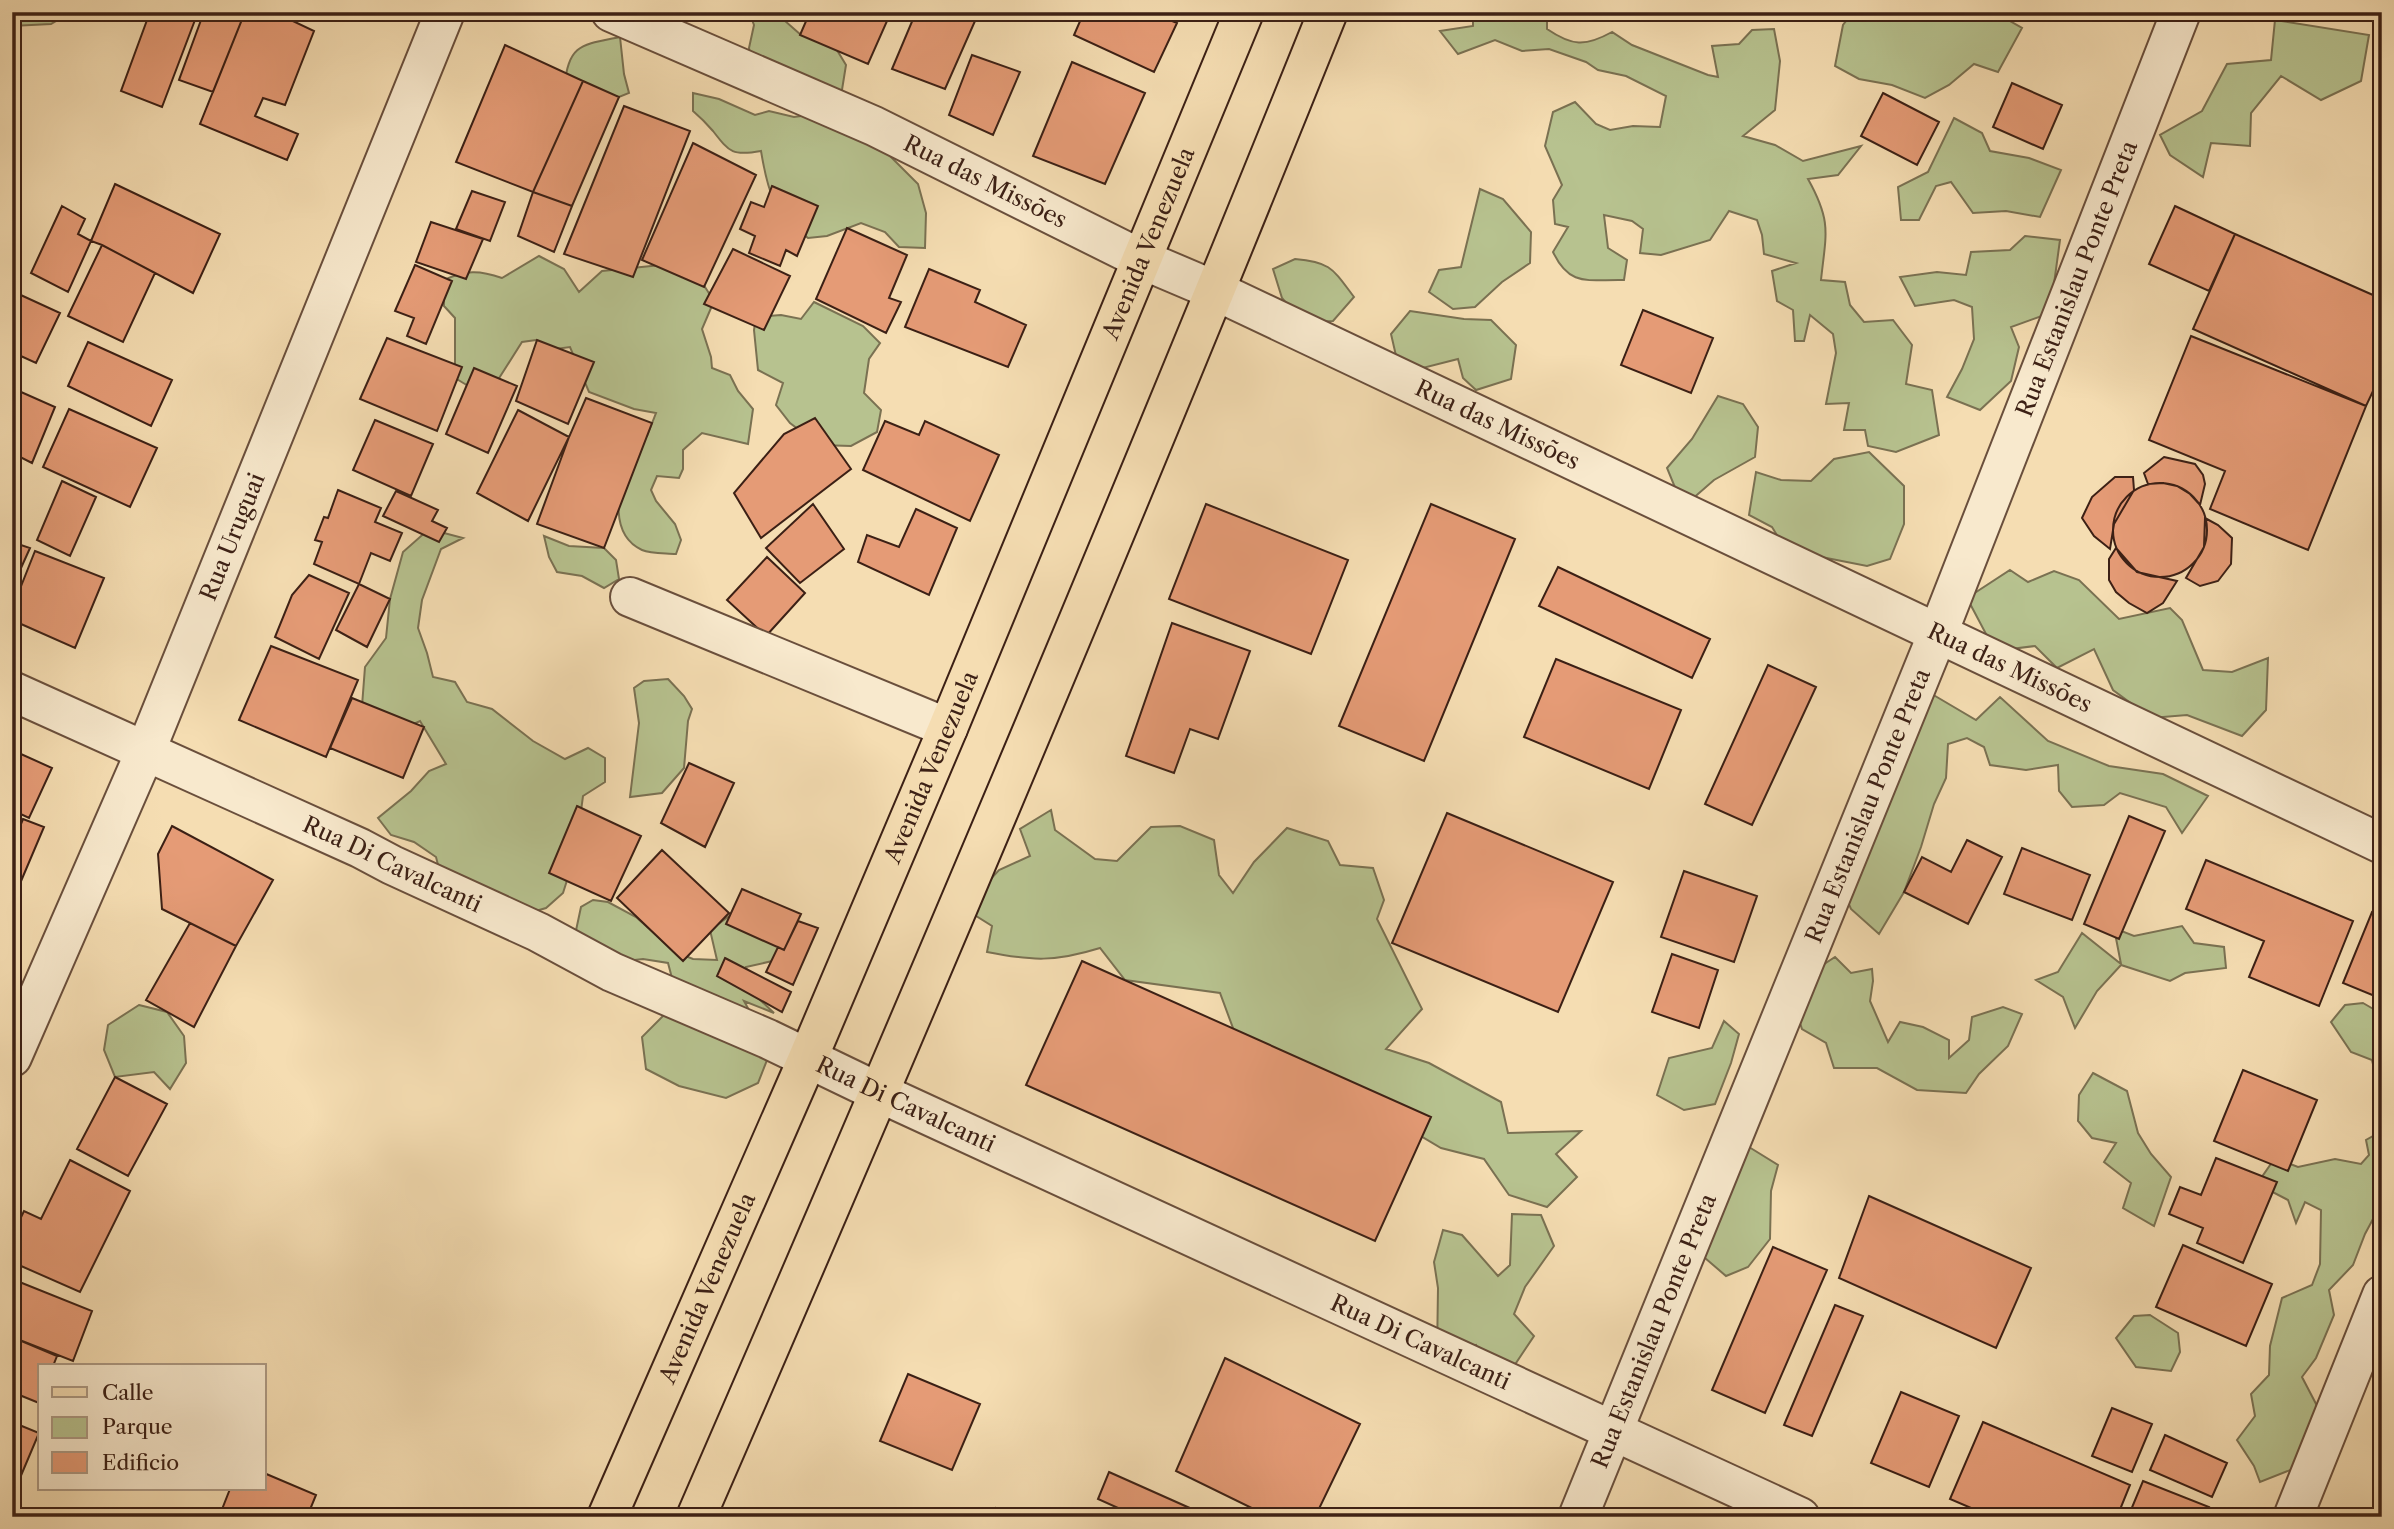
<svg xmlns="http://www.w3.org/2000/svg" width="2394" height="1529" font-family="'Libre Caslon Text',serif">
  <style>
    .green { fill: #b7c28f; stroke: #7a7152; stroke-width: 2 }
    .building { fill: #e59b76; stroke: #3c2015; stroke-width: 2 }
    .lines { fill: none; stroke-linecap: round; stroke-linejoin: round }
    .minor-casing { stroke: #6a4f3c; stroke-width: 42 }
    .major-casing { stroke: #3c2015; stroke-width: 42 }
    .minor { stroke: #f8e9cd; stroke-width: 38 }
    .major { stroke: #f5ddb2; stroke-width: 38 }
    .labels { text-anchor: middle; stroke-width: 5; stroke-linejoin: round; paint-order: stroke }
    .street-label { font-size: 23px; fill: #3c2015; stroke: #f8e9cd }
  </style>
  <rect width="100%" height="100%" fill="#f5ddb2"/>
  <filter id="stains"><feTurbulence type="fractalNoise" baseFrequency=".00286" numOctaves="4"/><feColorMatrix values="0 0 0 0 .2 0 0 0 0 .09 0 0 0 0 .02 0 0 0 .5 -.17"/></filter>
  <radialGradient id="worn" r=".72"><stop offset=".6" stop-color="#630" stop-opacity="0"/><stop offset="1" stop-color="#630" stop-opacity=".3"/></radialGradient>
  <path class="green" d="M12,12H59L61,18L51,24L12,26Z
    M749,12H766L784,20L801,35L829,37L846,65L841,96L873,139L918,184L926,213L925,248L899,247L885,232L861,223L827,236L808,238C773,212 768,193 761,151C733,156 730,153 713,131C707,124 700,117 693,111V93L719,99L755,115L769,111L794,117L816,114L755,85L749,48L754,25Z
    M1473,12H1547V29C1572,46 1585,47 1612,32L1632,45L1708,75L1718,77L1712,46L1739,44L1752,30L1774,29L1780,61L1775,110L1743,136L1775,145L1803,161L1861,146L1838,175L1808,179C1832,222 1826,233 1821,280L1845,282L1850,305L1864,322L1893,320L1912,345L1906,384L1932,390L1939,435L1896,452L1868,446L1865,430H1844L1849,403L1826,404L1836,353L1833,334L1810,315L1804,341H1795L1793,310L1777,301L1772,271L1796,263L1764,254L1762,235L1757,220L1729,211L1710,240L1661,255L1640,253L1643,229L1632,221L1604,215L1608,248L1627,260L1624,280C1589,279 1570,288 1553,252L1568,227L1555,224L1553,200L1562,185L1545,146L1553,112L1575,102L1596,124L1610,130L1633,126L1660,127L1666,96L1626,76L1598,70L1586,62L1549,49L1522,51L1495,40L1458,54L1440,31L1473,26Z
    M1853,12H1994L2022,28L1998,72L1974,64L1949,85L1925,98L1892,85L1859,79L1835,66L1843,25Z
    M2275,20L2369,35L2361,81L2321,100L2281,76L2251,113L2250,146L2211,143L2203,177L2170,155L2160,135L2202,111L2227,64L2271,60Z
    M620,37L624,74L629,93L619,97L564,88C569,44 580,45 620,37Z
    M1954,118L1982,133L1990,151L2029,158L2061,170L2040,217L2006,211L1973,213L1951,182L1936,186L1919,220H1901L1898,187L1928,172Z
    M1480,189L1503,199L1531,232L1530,263L1502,282L1475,307L1453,309L1429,292L1439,270L1461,267Z
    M2025,236L2060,240L2050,313L2011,327L2019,347L2011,381L1980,410L1947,397L1962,369L1974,339L1972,307L1954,300L1915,306L1900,277L1937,272L1966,275L1971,252L2010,250Z
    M539,256L564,269L579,292L602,271L671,264L696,273L714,301L702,329L711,357L712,368L730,375L738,391L753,409L748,444L702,433L683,450V469L679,478L657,476L651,490L656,501L675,524L681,540L676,554C665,553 651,554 642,550C603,532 623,477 629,443L647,436L656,413L634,409L589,392L570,347L548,350L536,340L522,342L496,383L475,390L455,378V318L444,306V280C466,270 479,270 502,278Z
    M1295,259C1331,262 1333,269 1354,297L1333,321L1302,322L1282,298L1273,269Z
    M814,302L863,326L880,343L869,359L864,393L881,410L877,432L851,446L819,445L790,423L776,405L783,383L758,370L754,330L756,317L781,315L801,319Z
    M1410,311L1464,319L1491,320L1516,345L1511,379L1476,390L1463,378L1458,359L1411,371L1397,360L1391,334Z
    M1718,396L1743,404L1758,427L1755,457L1714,480L1683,507L1667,468L1692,439Z
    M1869,452L1904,486V524L1890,559L1867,566L1786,550L1772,527L1749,515L1756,472L1781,480L1811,481L1834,459Z
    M429,529L463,538L441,549L422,600L418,628L427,653L433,677L455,682L467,702L492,709L533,741L565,759L588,748L605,758V782L583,796L575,855L563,893L546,908L522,915L444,888L436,857L414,842L391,835L378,818L411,791L429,771L446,764L420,721L396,732L362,706L365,667L386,638L390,599L403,552Z
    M544,536L569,546L604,548L616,560L619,579L604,588L582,576L557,572L549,557Z
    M2010,570L2028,582L2054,571L2079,580L2119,619L2170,608L2182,620L2203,670L2232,672L2268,658L2266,710L2242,736L2187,715L2151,718L2113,690L2094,649L2057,668L2035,646L1995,651L1967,598Z
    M668,679L684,696L692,709L688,721L684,768L662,793L630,797L639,723L634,688L644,681Z
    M1925,690L1976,720L2000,697L2048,741L2109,766L2163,774L2208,796L2182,833L2166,807L2120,793L2104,805L2072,807L2059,791L2058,765L2026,770L1990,765L1984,747L1967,738L1948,744L1946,778L1934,804L1921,847L1904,892L1879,934L1851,909L1836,875Z
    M1051,810L1055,830L1095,859L1117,861L1151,827L1180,826L1214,840L1219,875L1233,893L1254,862L1287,828L1328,841L1340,865L1373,868L1384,900L1377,919L1422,1009L1386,1049L1429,1063L1501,1102L1508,1133L1581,1131L1556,1154L1577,1177L1547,1207L1509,1195L1484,1159L1441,1148L1397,1122L1243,1055L1220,993L1125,980L1100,948C1055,962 1032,961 987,952L992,926L973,914L975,896L999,870L1030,856L1020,829Z
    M593,900L608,902L636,917L675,952L693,959L717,960L710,930L746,904L787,936L777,960L746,967L754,994L774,1013L744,1001L771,1050L758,1083L726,1098L679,1086L646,1069L642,1037L665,1014L677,997L668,963L643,959L609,963L575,935L581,907Z
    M2182,926L2194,943L2224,947L2226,968L2185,973L2170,981L2121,965L2097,991L2075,1028L2063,997L2036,980L2058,972L2082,933L2121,964L2114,928L2134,936Z
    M1835,957L1851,973L1872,969L1873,981L1870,1001L1888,1042L1900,1022L1923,1027L1949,1040V1058L1969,1040L1972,1017L2003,1007L2022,1014L2008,1046L1979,1074L1966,1093L1917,1090L1877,1068H1834L1826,1043L1802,1029L1796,1011L1806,976Z
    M2363,1003L2382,1014V1083L2377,1081L2372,1060L2351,1052L2331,1022L2345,1005Z
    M139,1005L167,1012L184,1036L186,1063L170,1089L154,1072L115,1077L104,1050L108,1025Z
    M1724,1021L1739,1034L1731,1063L1715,1104L1684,1110L1657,1095L1669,1058L1712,1048Z
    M2093,1073L2127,1091L2138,1133L2151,1154L2171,1177L2154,1226L2123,1208L2131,1183L2104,1162L2116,1143L2092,1138L2078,1121L2079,1095Z
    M2382,1131V1171L2378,1174L2381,1204L2365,1234L2353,1265L2329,1290L2334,1315L2316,1358L2302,1377L2326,1423L2303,1465L2260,1482L2254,1466L2237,1440L2255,1416L2251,1394L2269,1375L2270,1346L2282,1298L2312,1285L2320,1264L2321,1210L2305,1202L2296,1223L2288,1200L2257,1184L2275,1158L2298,1167L2335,1159L2361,1164L2369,1155L2366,1140Z
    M1749,1147L1778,1165L1771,1191L1770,1239L1748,1267L1726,1276L1698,1252Z
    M1512,1214L1541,1215L1554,1246L1525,1287L1514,1314L1534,1336L1512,1369L1486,1372L1476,1345L1437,1355L1438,1288L1434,1262L1443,1230L1462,1235L1498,1276L1510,1265Z
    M2150,1315L2178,1333L2180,1352L2171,1371L2136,1367L2116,1338L2134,1316Z"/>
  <path class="building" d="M150,12H198L162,107L121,91Z
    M204,12H245L213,92L179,80Z
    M245,12H274L314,31L285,105L263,98L255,116L298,134L287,160L200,124Z
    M810,12H891L868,64L800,35Z
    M916,12H953L975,21L945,89L892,69Z
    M1084,12H1151L1177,23L1154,72L1074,35Z
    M505,45L583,81L533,192L456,162Z
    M972,55L1020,72L993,135L949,115Z
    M1072,62L1145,93L1105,184L1033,156Z
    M583,81L619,97L572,206L533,192Z
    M2012,83L2062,105L2043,149L1993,127Z
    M1883,93L1939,122L1917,165L1861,136Z
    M624,106L690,131L633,277L564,254Z
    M693,143L756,175L704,287L642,260Z
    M115,184L220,234L193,293L102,245L91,241Z
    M772,186L818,206L797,256L786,250L780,266L749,253L755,236L740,229L751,202L764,207Z
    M472,191L505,202L490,241L456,229Z
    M533,192L572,206L554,252L518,236Z
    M62,206L85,219L78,234L91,241L68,292L31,273Z
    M2175,206L2235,234L2209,291L2149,264Z
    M431,222L483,239L466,279L416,262Z
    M847,228L907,255L889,298L901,302L886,333L816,299Z
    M2235,234L2382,299V372L2366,406L2193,329Z
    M102,245L155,273L123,342L68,316Z
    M733,249L790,276L764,330L704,304Z
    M415,265L452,281L426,344L407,336L414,318L395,311Z
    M929,269L980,290L975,302L1026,325L1008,367L905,327Z
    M12,291L60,313L36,363L12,352Z
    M1643,310L1713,338L1691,393L1621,365Z
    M2191,336L2366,406L2308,550L2210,509L2225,471L2149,440Z
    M387,338L462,367L437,431L360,399Z
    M537,340L594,362L568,424L516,401Z
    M88,342L172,380L151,426L68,386Z
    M474,368L517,386L488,453L446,434Z
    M12,388L55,407L32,463L12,453Z
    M586,398L652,423L604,548L537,524L569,437Z
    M69,409L157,448L130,507L43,467Z
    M518,410L569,437L528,521L477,493Z
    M815,418L851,469L761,538L734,493L784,434Z
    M375,420L433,444L411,496L353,470Z
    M885,421L919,435L925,421L999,455L970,521L863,470Z
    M2164,457L2195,464L2203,475L2205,484L2200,505L2190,494L2177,486L2163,483L2148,484L2144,473Z
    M2115,477H2133L2134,490L2114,524L2110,549L2094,536L2082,518L2092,497Z
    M62,481L96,497L70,556L37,540Z
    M2113 530a47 47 0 1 1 94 0a47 47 0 1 1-94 0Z
    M338,490L381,508L375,522L402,533L390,561L371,553L359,584L314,564L322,542L315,540L324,517L328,518Z
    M396,491L438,510L432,521L447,528L439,542L383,516Z
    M813,504L844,549L800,583L766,548Z
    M1206,504L1348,560L1311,654L1169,599Z
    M1431,504L1515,539L1424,761L1339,726Z
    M916,509L957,528L929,595L858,562L867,535L899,547Z
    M2205,518L2218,525L2232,538L2231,564L2218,581L2200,586L2186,578L2204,547Z
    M12,542L30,548L12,588Z
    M2116,548L2137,572L2177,581L2163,603L2147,613L2129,603L2116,592L2109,580V559Z
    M35,551L104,578L75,648L12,620V609Z
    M767,557L805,593L766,636L727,600Z
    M1558,567L1710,639L1692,678L1539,606Z
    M309,575L349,593L319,659L275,637L292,595Z
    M359,584L390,599L367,647L336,630Z
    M1172,623L1250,651L1218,739L1190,729L1174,773L1126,756Z
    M271,646L358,680L326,757L239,720Z
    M1556,659L1681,710L1649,789L1524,737Z
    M1768,665L1816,687L1752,825L1705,804Z
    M352,698L424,727L403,778L330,748Z
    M12,750L52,768L29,818L12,810Z
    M689,763L734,783L705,847L661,823Z
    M577,806L641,836L611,901L549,873Z
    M1447,813L1613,882L1558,1012L1392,943Z
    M2129,816L2165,831L2119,939L2084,924Z
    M23,819L44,827L13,900L12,846Z
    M172,826L273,880L236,946L162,909L158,854Z
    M1967,840L2002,857L1968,924L1904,892L1922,857L1951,872Z
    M2022,848L2090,875L2072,920L2004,894Z
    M662,850L729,913L683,961L617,898Z
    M2206,860L2353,921L2319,1006L2249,977L2264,941L2186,909Z
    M1684,871L1757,896L1734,962L1661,937Z
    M742,889L801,914L784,950L726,924Z
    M2372,912L2382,916V999L2343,983Z
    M798,921L818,928L793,985L766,972L778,947L784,950Z
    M190,923L236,946L194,1027L146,1000Z
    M1672,954L1718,970L1699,1028L1652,1012Z
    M725,958L791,992L782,1012L717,976Z
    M1082,961L1431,1117L1375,1241L1026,1085Z
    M2243,1070L2317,1100L2288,1171L2214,1141Z
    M115,1077L167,1104L128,1176L77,1149Z
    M2216,1158L2277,1182L2243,1263L2197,1243L2203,1228L2169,1214L2180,1187L2201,1195Z
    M70,1160L130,1191L80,1292L12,1262V1236L24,1211L41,1219Z
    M1869,1196L2031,1268L1996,1348L1839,1278Z
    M2183,1245L2272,1284L2246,1346L2156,1307Z
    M1773,1247L1827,1270L1765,1413L1712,1390Z
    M12,1279L92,1311L73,1361L12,1337Z
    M1835,1305L1863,1316L1812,1436L1784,1425Z
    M12,1337L57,1356L53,1366H40L39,1403L12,1392Z
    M1225,1358L1360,1424L1315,1517H1270L1176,1471Z
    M908,1374L980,1404L952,1470L880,1441Z
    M1901,1392L1959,1416L1929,1487L1871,1463Z
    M2112,1408L2152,1424L2132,1472L2092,1456Z
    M12,1422L39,1433L17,1485L12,1484Z
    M1983,1422L2130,1485L2117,1517H1992L1950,1499Z
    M2165,1435L2227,1463L2212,1497L2150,1470Z
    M1109,1472L1210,1517H1138L1098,1499Z
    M264,1473L316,1495L307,1517H219L230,1489H264Z
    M2143,1481L2209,1507L2205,1517H2128Z
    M996,1508L1019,1517H992Z"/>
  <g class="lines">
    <g class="minor-casing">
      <g id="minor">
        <path id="s1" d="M611,12L874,126L1143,260L1216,291L2382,844"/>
        <path d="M630,597L948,728"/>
        <path id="s2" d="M12,691L360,848L392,865L538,932L612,972L768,1039L880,1093L1800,1517"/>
        <path id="s3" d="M12,1057L146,750L445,12"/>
        <path id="s4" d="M1578,1517L1938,633L2181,12"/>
        <path d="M2293,1517L2382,1295"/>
      </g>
    </g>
    <g class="major-casing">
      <g id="major">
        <path id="s5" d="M607,1517L808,1058L948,728L1244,12"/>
        <path d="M696,1517C913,1018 1125,517 1328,12"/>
      </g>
    </g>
    <use href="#minor" class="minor"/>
    <use href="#major" class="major"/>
  </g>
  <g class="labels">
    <g class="street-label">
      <text dy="8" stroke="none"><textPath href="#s1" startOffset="411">Rua das Missões</textPath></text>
      <text dy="8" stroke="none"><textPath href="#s5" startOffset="1384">Avenida Venezuela</textPath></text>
      <text dy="8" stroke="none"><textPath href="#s4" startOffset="1335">Rua Estanislau Ponte Preta</textPath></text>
      <text dy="8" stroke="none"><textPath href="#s1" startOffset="978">Rua das Missões</textPath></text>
      <text dy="8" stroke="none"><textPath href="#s3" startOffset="565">Rua Uruguai</textPath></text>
      <text dy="8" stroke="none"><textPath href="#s1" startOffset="1545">Rua das Missões</textPath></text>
      <text dy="8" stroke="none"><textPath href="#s5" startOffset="817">Avenida Venezuela</textPath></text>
      <text dy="8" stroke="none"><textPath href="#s4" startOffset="768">Rua Estanislau Ponte Preta</textPath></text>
      <text dy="8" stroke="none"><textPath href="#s2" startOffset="418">Rua Di Cavalcanti</textPath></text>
      <text dy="8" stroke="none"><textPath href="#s2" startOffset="985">Rua Di Cavalcanti</textPath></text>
      <text dy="8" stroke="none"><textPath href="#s5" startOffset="250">Avenida Venezuela</textPath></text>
      <text dy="8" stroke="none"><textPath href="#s4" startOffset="201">Rua Estanislau Ponte Preta</textPath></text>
      <text dy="8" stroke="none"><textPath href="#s2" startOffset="1552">Rua Di Cavalcanti</textPath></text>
    </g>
  </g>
  <rect width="2394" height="1529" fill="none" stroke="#f5ddb2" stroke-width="42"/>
  <rect x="14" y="14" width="2366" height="1501" fill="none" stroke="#3c2015" stroke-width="3.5"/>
  <rect x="21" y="21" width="2352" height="1487" fill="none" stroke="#3c2015" stroke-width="2"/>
  <rect x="38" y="1364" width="228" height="126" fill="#f8e9cd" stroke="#ad9983" stroke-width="2"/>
  <rect x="52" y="1387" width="35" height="10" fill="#f5ddb2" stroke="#ad9983" stroke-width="2"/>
  <text x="102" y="1400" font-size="21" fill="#3c2015">Calle</text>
  <rect x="52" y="1417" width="35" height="21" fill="#b7c28f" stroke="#ad9983" stroke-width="2"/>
  <text x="102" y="1434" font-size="21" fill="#3c2015">Parque</text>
  <rect x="52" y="1452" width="35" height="21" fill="#e59b76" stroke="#ad9983" stroke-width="2"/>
  <text x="102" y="1470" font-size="21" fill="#3c2015">Edificio</text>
  <rect width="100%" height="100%" filter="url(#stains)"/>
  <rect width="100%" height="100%" fill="url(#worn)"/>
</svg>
